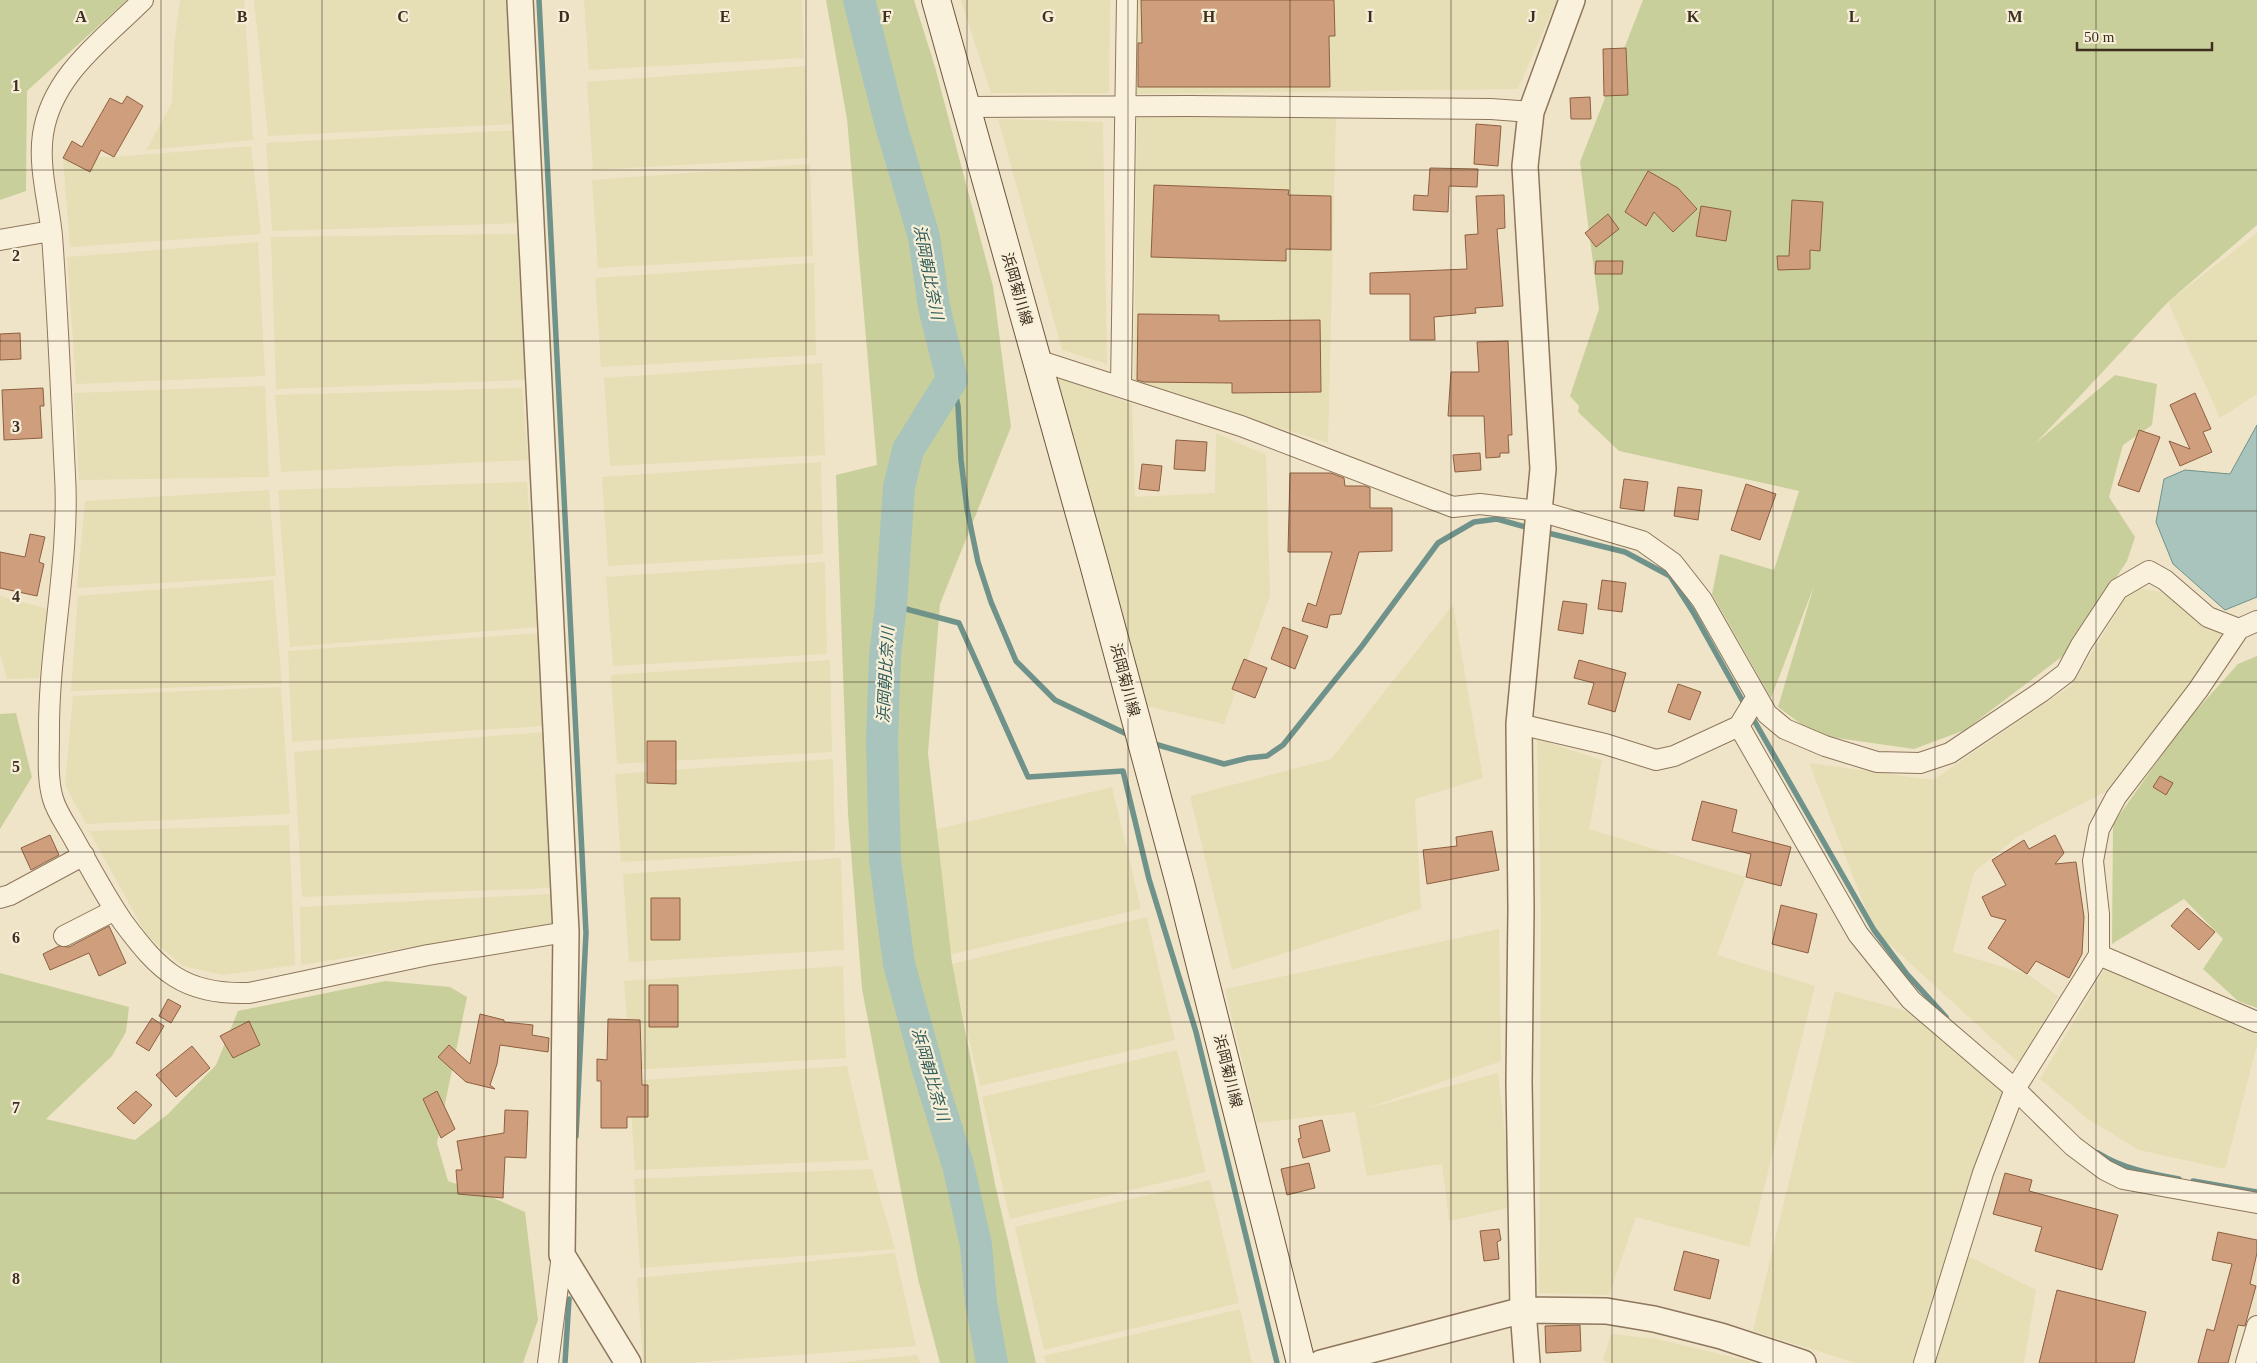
<svg xmlns="http://www.w3.org/2000/svg" width="2257" height="1363" font-family="'Times New Roman','Noto Sans JP',serif">
  <style>
    .farmland { fill: #e6deb5 }
    .green { fill: #c9cf9b }
    .water { fill: #a9c4bc; stroke: #6f938a }
    .lines { fill: none; stroke-linecap: round; stroke-linejoin: round }
    .stream { stroke: #6f938a; stroke-width: 5.5 }
    .river { stroke: #a9c4bc; stroke-width: 32 }
    .building { fill: #cf9f7d; stroke: #8d5f41 }
    .minor-casing { stroke: #8d765c; stroke-width: 22 }
    .tertiary-casing { stroke: #8d765c; stroke-width: 28 }
    .secondary-casing { stroke: #6f573f; stroke-width: 30 }
    .minor { stroke: #faf1dc; stroke-width: 20 }
    .tertiary { stroke: #faf1dc; stroke-width: 25 }
    .secondary { stroke: #faf1dc; stroke-width: 28 }
    .grid { fill: none; stroke: #3d2e20; stroke-width: 1; stroke-opacity: 0.55 }
    .labels { text-anchor: middle; stroke-width: 4.5; stroke-linejoin: round; paint-order: stroke }
    .street-label { font-size: 15px; fill: #3d2e20; stroke: #f7eed8 }
    .water-label { font-size: 16px; font-style: italic; fill: #2f5d5a; stroke: #f7eed8 }
    .grid-label { font-size: 16px; text-anchor: middle; font-weight: bold; fill: #3d2e20; stroke: #f7eed8; stroke-width: 4.5; stroke-linejoin: round; paint-order: stroke }
  </style>
  <rect width="100%" height="100%" fill="#f0e4c8"/>
  <path class="farmland" d="M180,0H244L253,140L146,150L172,103L174,46Z
    M254,0H507L517,124L268,136Z
    M584,0H802L804,58L589,70Z
    M961,0H1110L1109,93H991Z
    M1138,0H1557L1518,89L1135,94Z
    M806,66L808,158L593,170L587,82Z
    M1137,114L1336,117L1328,443L1134,383Z
    M998,119L1103,122L1107,364L1062,350Z
    M520,130L522,223L272,231L266,143Z
    M251,146L261,234L70,247L63,158L114,157Z
    M810,164L813,256L598,268L592,180Z
    M2257,233V394L2220,418L2168,302Z
    M519,234L525,380L276,389L271,237Z
    M258,242L265,376L76,384L67,257Z
    M814,263L816,355L601,367L595,278Z
    M822,363L825,455L610,466L604,378Z
    M1060,377L1132,404L1135,497L1215,493L1216,433L1266,455L1270,596L1224,724L1146,706L1054,384Z
    M265,386L269,477L79,480L74,393Z
    M522,388L528,460L281,472L275,395Z
    M821,462L823,554L608,566L602,477Z
    M527,482L538,627L290,647L278,490Z
    M269,490L276,576L77,588L85,501Z
    M825,562L827,654L613,666L606,577Z
    M273,580L282,684L71,691L78,596Z
    M2132,587L2161,592L2222,633L2221,647L2105,792L2017,837L1974,872L1953,952L2027,974L2058,996L2020,1064L1874,930L1809,763L1933,780L2072,685Z
    M0,596L48,609L39,678L7,679L0,654Z
    M1453,605L1483,778L1415,799L1421,909L1232,970L1190,796L1331,759Z
    M541,633L543,726L292,742L288,651Z
    M830,660L832,752L617,764L611,675Z
    M281,687L290,814L86,824L65,785L73,696Z
    M544,732L552,888L302,897L294,752Z
    M1537,739L1602,760L1589,829L1746,877L1717,955L1815,986L1749,1247L1636,1217L1609,1295L1539,1293L1541,917Z
    M833,759L835,850L621,862L615,774Z
    M1112,787L1141,909L945,956L917,834Z
    M289,825L295,965L223,975L183,966L147,936L89,831Z
    M841,858L844,950L629,962L623,874Z
    M551,894L555,924L301,965L300,907Z
    M1147,917L1175,1040L980,1086L951,964Z
    M1499,929L1501,1061L1365,1109L1498,1073L1513,1207L1449,1221L1442,1164L1367,1176L1355,1112L1257,1123L1225,989Z
    M843,966L846,1058L631,1070L624,981Z
    M2106,966L2257,1026V1045L2225,1169L2139,1150L2088,1119L2040,1079Z
    M1835,991L1910,1012L2002,1092L1948,1246L2036,1290L2024,1363H1856L1753,1331Z
    M1177,1050L1206,1172L1010,1219L982,1097Z
    M847,1066L869,1160L635,1170L629,1081Z
    M872,1169L895,1249L640,1268L634,1179Z
    M1210,1180L1239,1303L1044,1350L1015,1227Z
    M895,1253L916,1346L688,1363H643L637,1278Z
    M1240,1309L1252,1363H1046L1044,1356Z
    M1611,1334L1657,1339L1757,1363H1608L1603,1360Z
    M917,1355L920,1363H833Z"/>
  <path class="green" d="M0,0H127L27,91L26,191L0,200Z
    M826,0H914L935,67L993,286L1011,427L940,604L928,753L952,963L995,1184L1036,1363H940L918,1279L862,989L848,814L836,475L877,465L847,119Z
    M1643,0H2257V225L2168,302L2036,443L2115,375L2157,384L2152,425L2123,445L2109,497L2135,537L2127,561L2068,652L1965,730L1914,749L1816,735L1778,707L1814,586L1771,698L1712,594L1720,554L1774,570L1799,491L1619,451L1578,412L1579,406L1570,396L1599,309L1580,162Z
    M2257,656V1008L2238,1001L2203,969L2223,939L2184,899L2112,944L2113,824L2184,724L2238,664Z
    M16,713L32,777L0,829V714Z
    M0,973L129,1007L126,1032L112,1056L46,1119L135,1140L168,1114L216,1065L238,1011L385,981L450,987L467,997L437,1143L448,1181L487,1195L525,1212L538,1320L523,1363H0Z"/>
  <path class="water" d="M2257,425V597L2225,610L2173,564L2156,522L2164,479L2185,470L2230,474Z"/>
  <g class="lines">
    <path class="stream" d="M539,0L586,933L576,1136
      M952,379L958,406L961,460L967,509L978,562L991,602L1016,661L1055,700L1133,737
      M1544,532L1625,552L1670,576L1693,612L1746,707
      M891,605L959,623L1028,777L1123,771L1149,879L1196,1032L1277,1363
      M1751,715L1874,930L1906,973L1946,1017
      M1151,743L1224,764L1248,758L1267,756L1283,745L1362,646L1438,543L1474,522L1497,519L1533,529
      M2098,1153C2122,1168 2150,1174 2179,1179
      M2193,1181L2257,1192
      M565,1363L569,1299"/>
    <path class="river" d="M859,0L890,122L924,237L934,307L952,379L908,450L899,487L891,605L885,656L882,741L885,860L899,964L929,1073L958,1165L976,1245L981,1302L992,1363"/>
  </g>
  <path class="building" d="M1141,0H1334L1335,36H1329L1330,87H1138V43H1142Z
    M1626,48L1628,95L1604,96L1603,49Z
    M127,96L143,106L114,157L101,150L90,172L63,158L72,141L82,147L110,98L122,104Z
    M1590,97L1591,119H1571L1570,98Z
    M1476,124L1501,126L1498,166L1474,164Z
    M1430,168L1478,169L1477,187L1449,186L1448,212L1413,210L1414,195L1428,196Z
    M1648,171L1678,188L1697,209L1673,232L1654,212L1646,226L1625,212Z
    M1154,185L1289,190L1288,195L1331,196V250L1286,249V261L1151,257Z
    M1504,195L1505,228L1497,229L1503,306L1475,308L1476,313L1434,317L1435,340H1410V294H1370V273L1467,269L1465,235L1478,234L1476,196Z
    M1792,200L1823,202L1820,251L1810,250V269L1778,270L1777,256H1789Z
    M1701,206L1731,211L1726,241L1696,236Z
    M1608,214L1619,229L1596,247L1585,233Z
    M1596,261H1623L1622,274H1595Z
    M1138,314L1219,315V321L1320,320L1321,392L1232,393V383L1144,382L1137,380Z
    M20,333L21,359L0,360V334Z
    M1508,341L1512,435H1508L1509,453H1500V457L1486,458L1484,416H1448L1451,372H1479L1477,342Z
    M43,388L44,406H40L42,438L4,440L2,390Z
    M2195,393L2211,429L2203,432L2212,452L2180,466L2169,441L2190,449L2170,405Z
    M2139,430L2160,437L2139,492L2118,485Z
    M1176,440L1207,442L1205,471L1174,469Z
    M1480,453L1481,470L1455,472L1453,455Z
    M1142,464L1162,466L1159,491L1139,489Z
    M1290,473H1331L1344,478L1345,486H1365L1370,488V508H1392V551L1359,552L1341,614L1330,615L1327,628L1302,621L1308,603L1316,606L1332,552H1288Z
    M1624,479L1648,482L1644,511L1620,508Z
    M1746,484L1776,494L1760,540L1731,530Z
    M1678,487L1702,490L1698,520L1674,516Z
    M30,534L45,537L39,562L44,564L37,596L0,588V552L25,557Z
    M1602,580L1626,583L1622,612L1598,609Z
    M1563,601L1587,604L1583,634L1558,630Z
    M1283,627L1308,636L1295,669L1271,659Z
    M1244,659L1267,668L1255,698L1232,689Z
    M1579,660L1626,673L1615,712L1588,704L1594,683L1574,678Z
    M1678,684L1701,692L1690,720L1668,712Z
    M647,741H676V784L647,783Z
    M2160,776L2173,783L2166,795L2153,787Z
    M1702,801L1737,810L1732,832L1791,847L1781,886L1746,877L1751,854L1692,840Z
    M1492,831L1499,870L1427,884L1423,850L1457,846L1456,837Z
    M50,835L59,855L31,870L21,848Z
    M2055,835L2064,853L2055,864L2076,862L2084,917L2082,954L2069,978L2036,961L2027,974L1988,948L2006,920L1991,916L1982,897L2006,885L1992,860L2024,840L2029,849Z
    M651,898H680V940H651Z
    M1781,905L1817,914L1808,953L1772,944Z
    M2187,908L2215,932L2199,950L2171,926Z
    M109,926L126,963L99,976L89,953L50,970L43,954L59,946L69,947Z
    M649,985H678V1027H649Z
    M168,999L181,1006L171,1023L159,1016Z
    M480,1014L504,1020V1022L533,1025L532,1035L549,1038L548,1052L500,1045L497,1064L490,1085L495,1089L466,1082L438,1057L449,1045L470,1064Z
    M152,1018L164,1026L149,1051L136,1043Z
    M608,1019L640,1020L642,1085H648V1117H627V1128H601V1081H597V1059L607,1060Z
    M249,1021L260,1045L233,1058L220,1036Z
    M192,1046L210,1068L176,1097L156,1075Z
    M136,1091L152,1105L134,1124L117,1108Z
    M437,1091L455,1129L441,1138L423,1099Z
    M505,1110L528,1111L526,1158L505,1157L503,1198L458,1194L456,1170H462L457,1141L504,1133Z
    M1322,1120L1330,1151L1303,1158L1298,1139L1301,1138L1299,1126Z
    M1309,1163L1315,1188L1287,1195L1281,1169Z
    M2005,1173L2032,1180L2029,1191L2118,1215L2102,1270L2035,1251L2042,1227L1993,1214Z
    M1499,1229L1501,1240L1497,1242L1499,1259L1484,1261L1480,1231Z
    M2218,1232L2257,1240V1253L2250,1284L2256,1286L2245,1326L2238,1325L2228,1363H2198L2207,1329L2214,1331L2232,1264L2212,1260Z
    M1684,1251L1719,1260L1710,1299L1674,1290Z
    M2057,1290L2146,1312L2134,1363H2039Z
    M1580,1325L1581,1351L1546,1353L1545,1326Z"/>
  <g class="lines">
    <g class="minor-casing">
      <path id="minor" d="M143,0C103,40 52,75 43,134C38,167 49,203 52,236C58,316 61,396 65,475C70,562 48,649 49,736C49,756 47,779 53,799C57,813 67,826 74,839C90,867 105,896 123,922C160,972 184,995 249,993L428,955L566,932
        M965,107L1189,106L1491,109L1531,112
        M0,240L51,231
        M1037,360L1241,426L1453,507L1480,504L1539,511L1642,541L1673,563L1702,600L1767,714L1785,729L1825,746L1877,762L1920,763L1950,753L2041,692L2066,673L2081,645L2118,589L2149,571L2165,580L2208,617L2239,629
        M1121,386L1127,0
        M1519,724L1605,744L1656,760L1674,756L1739,726L1756,698
        M1739,726L1858,934L1911,1000L2015,1089L2073,1146L2105,1170L2123,1179L2257,1203
        M0,898L10,895L84,855
        M64,936L115,910
        M2099,955L2257,1022
        M548,1363L562,1255
        M1924,1363L1983,1173L2015,1089L2099,955V914L2093,861L2099,829L2116,797L2198,690L2239,629L2257,621
        M2246,1363L2257,1326"/>
    </g>
    <g class="tertiary-casing">
      <path id="tertiary" d="M520,0L566,932L562,1255L628,1363
        M1321,1363L1523,1310L1606,1311L1654,1319L1721,1336L1803,1363
        M1527,1363L1523,1310L1519,1082L1521,909L1519,724L1543,469L1525,166L1531,112L1572,0"/>
    </g>
    <g class="secondary-casing">
      <path id="secondary" d="M936,0L1094,564L1181,887L1301,1363"/>
    </g>
    <use href="#minor" class="minor"/>
    <use href="#tertiary" class="tertiary"/>
    <use href="#secondary" class="secondary"/>
  </g>
  <path class="grid" d="M161,0V1363M322,0V1363M484,0V1363M645,0V1363M806,0V1363M967,0V1363M1128,0V1363M1290,0V1363M1451,0V1363M1612,0V1363M1773,0V1363M1935,0V1363M2096,0V1363M0,170H2257M0,341H2257M0,511H2257M0,682H2257M0,852H2257M0,1022H2257M0,1193H2257"/>
  <g class="labels">
    <g class="street-label">
      <text transform="translate(1017 289) rotate(74)" y="5">浜岡菊川線</text>
      <text transform="translate(1125 680) rotate(75)" y="5">浜岡菊川線</text>
      <text transform="translate(1228 1071) rotate(76)" y="5">浜岡菊川線</text>
    </g>
    <g class="water-label">
      <text transform="translate(929 272) rotate(79)" y="6">浜岡朝比奈川</text>
      <text transform="translate(885 675) rotate(-87)" y="6">浜岡朝比奈川</text>
      <text transform="translate(931 1074) rotate(74)" y="6">浜岡朝比奈川</text>
    </g>
  </g>
  <g class="grid-label">
    <text x="81" y="22">A</text>
    <text x="242" y="22">B</text>
    <text x="403" y="22">C</text>
    <text x="564" y="22">D</text>
    <text x="725" y="22">E</text>
    <text x="887" y="22">F</text>
    <text x="1048" y="22">G</text>
    <text x="1209" y="22">H</text>
    <text x="1370" y="22">I</text>
    <text x="1532" y="22">J</text>
    <text x="1693" y="22">K</text>
    <text x="1854" y="22">L</text>
    <text x="2015" y="22">M</text>
    <text x="16" y="91">1</text>
    <text x="16" y="261">2</text>
    <text x="16" y="432">3</text>
    <text x="16" y="602">4</text>
    <text x="16" y="772">5</text>
    <text x="16" y="943">6</text>
    <text x="16" y="1113">7</text>
    <text x="16" y="1284">8</text>
  </g>
  <path d="M2077 42v8h135v-8" fill="none" stroke="#3d2e20" stroke-width="2.5"/>
  <text x="2084" y="42" font-size="15" fill="#3d2e20" stroke="#f7eed8" stroke-width="4" paint-order="stroke">50 m</text>
</svg>
